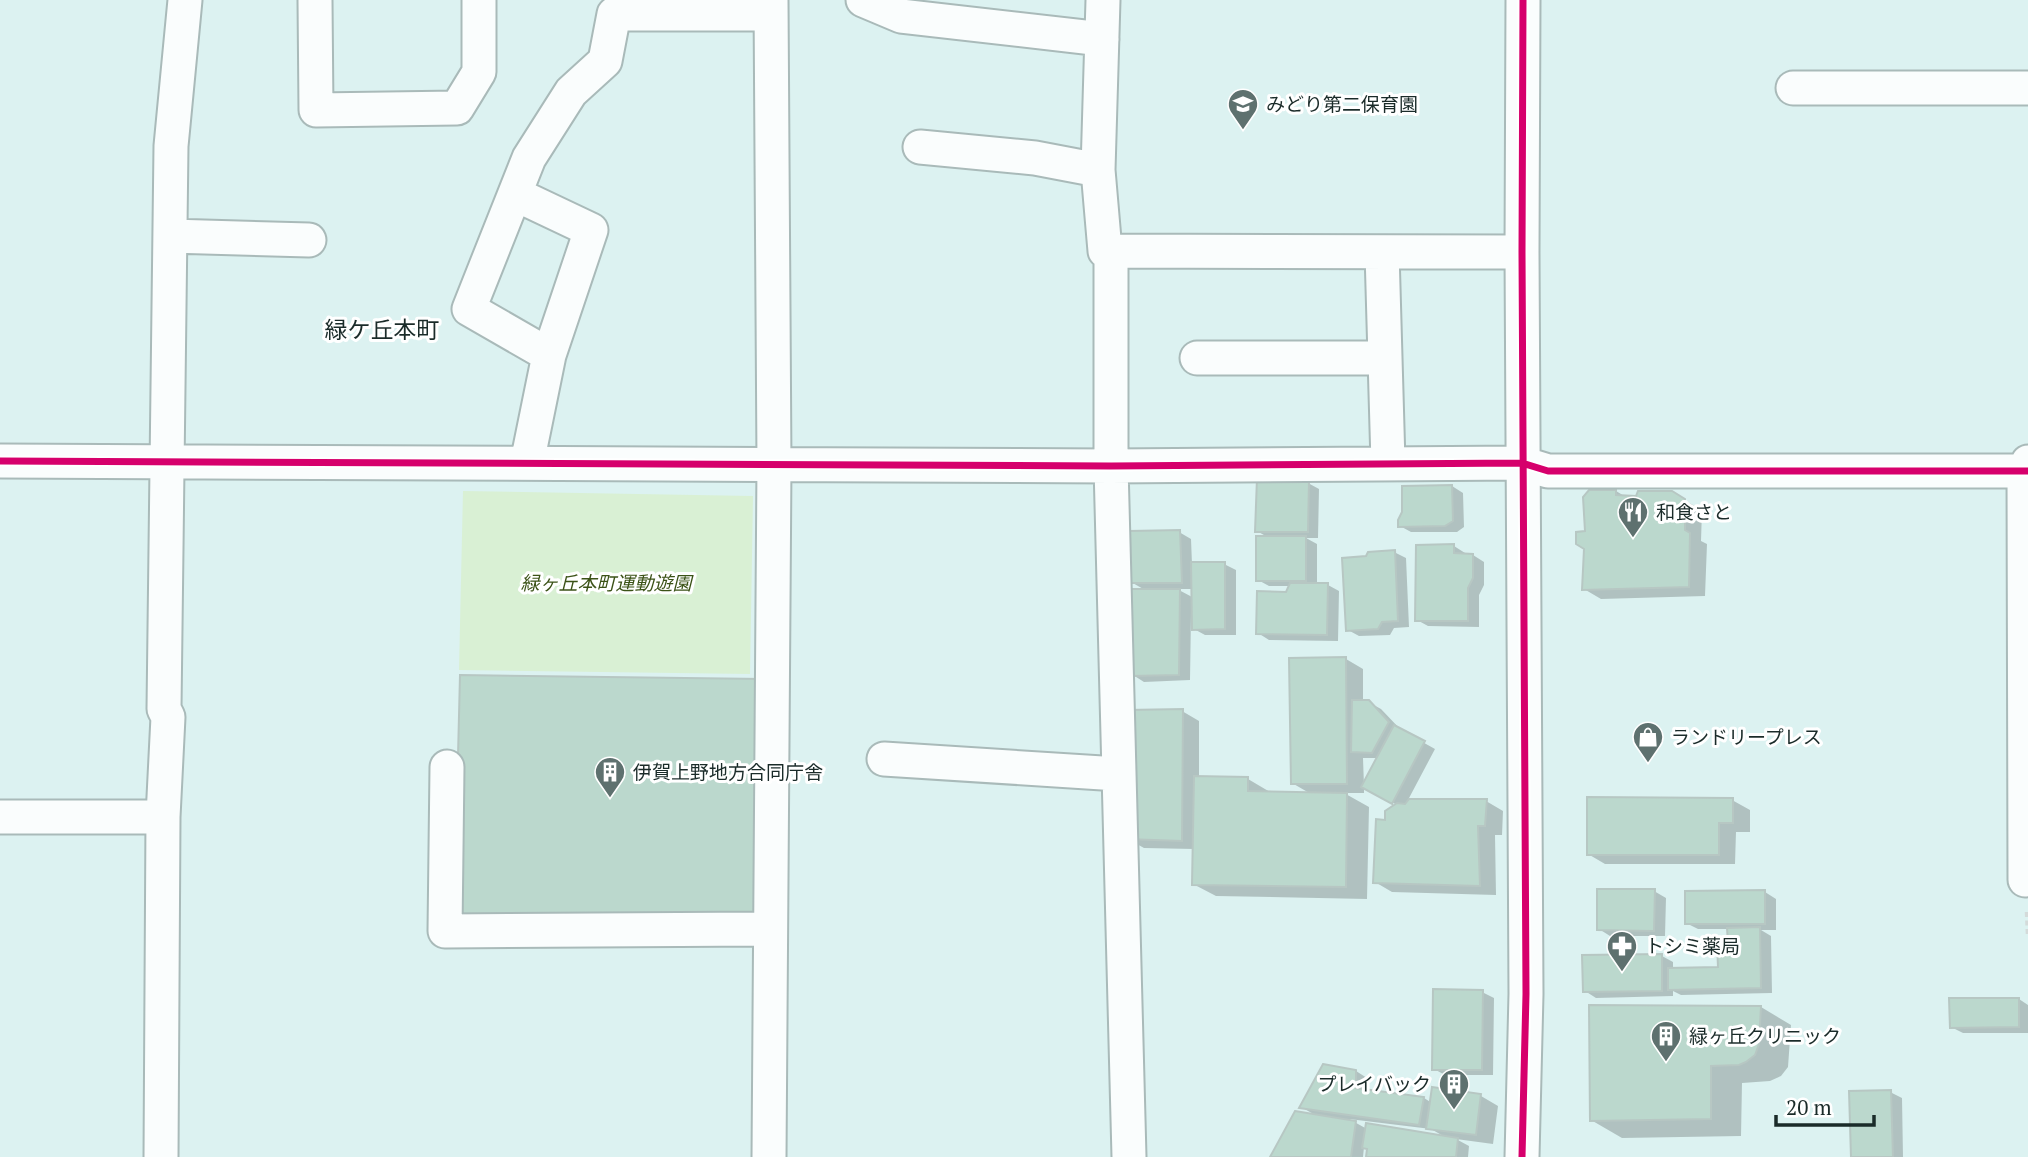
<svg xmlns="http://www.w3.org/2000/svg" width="2028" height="1157" font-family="'PT Serif','Noto Sans JP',serif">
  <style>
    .park { fill: #d9f0d4 }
    .shadow { fill: #0003; fill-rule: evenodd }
    .building { fill: #bbd8cd; stroke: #b7c7c3; stroke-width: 2 }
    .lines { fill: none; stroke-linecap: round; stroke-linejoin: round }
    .minor-casing { stroke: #a9bab9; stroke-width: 37 }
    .path { stroke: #d4dbda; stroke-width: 4.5; stroke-dasharray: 5 3.5; stroke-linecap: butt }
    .minor { stroke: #fafdfd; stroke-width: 33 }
    .cycleway-casing { stroke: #fff; stroke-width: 11 }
    .cycleway { stroke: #d6006c; stroke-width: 7 }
    .labels { text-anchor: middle; stroke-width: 6; stroke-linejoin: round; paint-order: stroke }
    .poi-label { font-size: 19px; fill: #1a2b29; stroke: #fff; text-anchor: start }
    .park-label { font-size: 19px; font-style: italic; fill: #3b5217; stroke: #fff }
    .quarter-label { font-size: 23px; fill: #1a2b29; stroke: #fff }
  </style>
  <rect width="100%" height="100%" fill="#dcf2f1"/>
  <path class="park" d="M463,491L753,496L750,674L459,670Z"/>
  <path class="shadow" d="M1308,483L1319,489L1318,538H1306L1317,544V585H1328L1339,591L1338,641L1269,640L1258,633L1291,586H1269L1258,580L1269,538L1257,531Z
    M1452,486L1463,493L1464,527L1457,532H1411L1400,526Z
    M1616,491L1626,497L1671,493L1702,510L1701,541L1707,544L1705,596L1601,599L1584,589L1586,533Z
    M1179,532L1191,539L1192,564H1224L1236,570V635H1205L1194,629V614H1191L1190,680L1144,682L1133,675L1145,590L1131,582ZM1177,589H1193L1194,598Z
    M1454,546L1465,553V555H1473L1484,562V585L1479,595V627L1428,626L1417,620Z
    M1394,552L1406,558L1409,627L1394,628L1390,635L1359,636L1348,630Z
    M1346,659L1363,669V702H1368L1381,709L1401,730L1435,749L1408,800L1486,801L1503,811L1502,835H1495L1496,895L1392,892L1375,882L1387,821L1397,805L1364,786V793H1344L1369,807L1367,899L1216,896L1193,884L1194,849L1144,848L1126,838L1182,711L1199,721V778L1248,779L1270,792L1311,794L1292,783ZM1363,758H1378L1364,786Z
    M1732,800L1750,810V832H1736L1735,864H1605L1588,854Z
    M1654,891L1666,898L1665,936H1610L1599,929Z
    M1765,892L1776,899V930H1761L1771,936L1772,993L1681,995L1673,991V996L1596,998L1585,991L1662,956L1673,962V969H1720L1729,945V929H1698L1686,923Z
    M1482,992L1494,998L1493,1075H1445L1434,1069Z
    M2019,999L2028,1005V1033H1963L1951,1027Z
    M1761,1007L1791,1025L1788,1067L1781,1076L1770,1081L1742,1083L1741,1136L1622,1138L1591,1120Z
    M1356,1071L1367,1078V1091L1424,1098L1432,1103L1481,1096L1498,1106L1493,1144L1456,1139L1469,1146L1468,1157H1368V1150L1364,1147L1363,1157H1271L1317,1116L1301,1107ZM1349,1119L1431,1129L1445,1137L1367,1129Z
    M1890,1092L1902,1098L1903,1157H1852Z"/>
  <path class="building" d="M1257,478L1309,481L1308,532H1255Z
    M1452,485L1453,521L1445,526L1398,527V520L1402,512V486Z
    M1589,490H1616V495L1636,496L1638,491H1672L1685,499V530L1690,533L1689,587L1582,590L1584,549L1576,544V532L1585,531L1583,497Z
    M1180,530L1182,583H1129L1130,531Z
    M1256,536H1306V581H1256Z
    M1454,544V553L1473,554V578L1468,588V621H1415L1416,545Z
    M1395,550L1398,621L1382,622L1378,629L1346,631L1342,558L1366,556L1368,552Z
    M1191,562H1225V629L1192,630Z
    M1290,583H1328L1327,635L1256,634L1257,591L1286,592Z
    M1130,589H1180L1179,675L1131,676Z
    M1346,657L1347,784H1291L1289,658Z
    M460,675L763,679L761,921L454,919Z
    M1352,700H1369L1389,722L1372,753L1351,752Z
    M1183,709L1182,841L1125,839L1127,710Z
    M1394,725L1425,741L1392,804L1361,787Z
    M1194,776L1248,777V791L1347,793L1346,887L1192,885Z
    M1587,797L1733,798V823H1719V855H1587Z
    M1409,799H1487L1485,826H1478L1480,886L1373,883L1376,819L1385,820V811L1397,803L1405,804Z
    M1597,889H1655L1654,931L1597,930Z
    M1765,890V924H1685V891Z
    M1760,927L1761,988L1668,990V968L1718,967L1717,943H1728L1727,928Z
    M1662,954V991L1583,992L1582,955Z
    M1433,989L1483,990L1482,1070H1432Z
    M1949,998H2019V1027L1950,1028Z
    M1589,1005L1761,1006L1759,1044L1755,1055L1746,1062L1739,1065L1711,1066V1119L1590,1121Z
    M1323,1064L1356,1070V1088L1424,1097L1419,1125L1299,1108Z
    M1432,1087L1481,1094L1476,1135L1426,1129Z
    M1891,1090L1893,1157H1851L1849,1091Z
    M1295,1111L1356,1121L1351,1157H1270Z
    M1366,1123L1458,1138L1456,1157H1366L1367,1149L1362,1148Z"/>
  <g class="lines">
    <g class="minor-casing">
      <path id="minor" d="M315,0L316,110L457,108L479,72V0
        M863,0L901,16L1102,39
        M1103,0L1098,170L1105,251L1522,252
        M1793,88H2028
        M920,147L1035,158L1098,170
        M515,194L591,230L549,355L527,463
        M170,236L309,240
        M1111,251V466L1129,1157
        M1382,252L1388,463
        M549,355L469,309L529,158L571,92L605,61L614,14H771
        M1197,358H1385
        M0,461L1111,466L1522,463L1548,471H2028
        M884,759L1118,774
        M447,767L445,931L769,929
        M0,817H163L161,1157
        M163,817L168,717L164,709L171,146L185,0
        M2025,880L2024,471L2028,462
        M769,1157L774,464L771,0
        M1522,1157L1526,994L1522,252L1523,0"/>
    </g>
    <path class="path" d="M2027,912L2028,935"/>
    <use href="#minor" class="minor"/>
    <g class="cycleway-casing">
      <path id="cycleway" d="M0,461L1111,466L1522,463L1548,471H2028
        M1522,1157L1526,994L1522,252L1523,0"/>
    </g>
    <use href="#cycleway" class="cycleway"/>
  </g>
  <defs>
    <g id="school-pin" transform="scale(1.575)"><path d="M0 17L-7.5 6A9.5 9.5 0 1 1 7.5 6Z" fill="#5e716f" stroke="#fff"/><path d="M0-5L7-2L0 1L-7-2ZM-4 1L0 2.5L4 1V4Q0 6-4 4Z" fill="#fff"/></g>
    <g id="restaurant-pin" transform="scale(1.575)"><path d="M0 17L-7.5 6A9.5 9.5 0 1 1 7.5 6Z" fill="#5e716f" stroke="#fff"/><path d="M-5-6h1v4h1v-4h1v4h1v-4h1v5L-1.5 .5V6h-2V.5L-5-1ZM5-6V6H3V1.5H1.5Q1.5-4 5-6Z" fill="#fff"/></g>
    <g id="shop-pin" transform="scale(1.575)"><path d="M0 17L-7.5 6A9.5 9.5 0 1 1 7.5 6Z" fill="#5e716f" stroke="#fff"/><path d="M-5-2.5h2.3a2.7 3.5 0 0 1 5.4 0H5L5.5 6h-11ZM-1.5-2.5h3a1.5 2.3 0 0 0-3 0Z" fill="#fff"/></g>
    <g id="building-pin" transform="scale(1.575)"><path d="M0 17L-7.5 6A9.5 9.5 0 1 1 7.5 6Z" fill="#5e716f" stroke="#fff"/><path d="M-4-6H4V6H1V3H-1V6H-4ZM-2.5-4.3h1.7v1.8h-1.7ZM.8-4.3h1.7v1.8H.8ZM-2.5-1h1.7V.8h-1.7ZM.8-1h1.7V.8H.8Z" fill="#fff"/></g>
    <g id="pharmacy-pin" transform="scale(1.575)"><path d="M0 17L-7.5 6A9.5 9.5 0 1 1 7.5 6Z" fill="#5e716f" stroke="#fff"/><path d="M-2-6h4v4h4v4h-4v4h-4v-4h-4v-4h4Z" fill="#fff"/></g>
  </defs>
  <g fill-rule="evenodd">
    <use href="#school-pin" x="1243" y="104"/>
    <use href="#restaurant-pin" x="1633" y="512"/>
    <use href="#shop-pin" x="1648" y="737"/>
    <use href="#building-pin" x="610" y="772"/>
    <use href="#pharmacy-pin" x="1622" y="946"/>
    <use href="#building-pin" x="1666" y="1036"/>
    <use href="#building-pin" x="1454" y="1084"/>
  </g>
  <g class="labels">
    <g class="poi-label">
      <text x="1266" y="111">みどり第二保育園</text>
      <text x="1656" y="519">和食さと</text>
      <text x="1671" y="744">ランドリープレス</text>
      <text x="633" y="779">伊賀上野地方合同庁舎</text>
      <text x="1645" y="953">トシミ薬局</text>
      <text x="1689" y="1043">緑ヶ丘クリニック</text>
      <text x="1431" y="1091" text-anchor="end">プレイバック</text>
    </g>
    <g class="park-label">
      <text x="606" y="590">緑ヶ丘本町運動遊園</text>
    </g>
    <g class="quarter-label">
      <text x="382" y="338">緑ケ丘本町</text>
    </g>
  </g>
  <path d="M1776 1115v10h98v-10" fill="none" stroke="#1a2b29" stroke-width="3.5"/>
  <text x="1786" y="1115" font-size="21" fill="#1a2b29" stroke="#ffffff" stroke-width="5" paint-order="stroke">20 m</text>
</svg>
